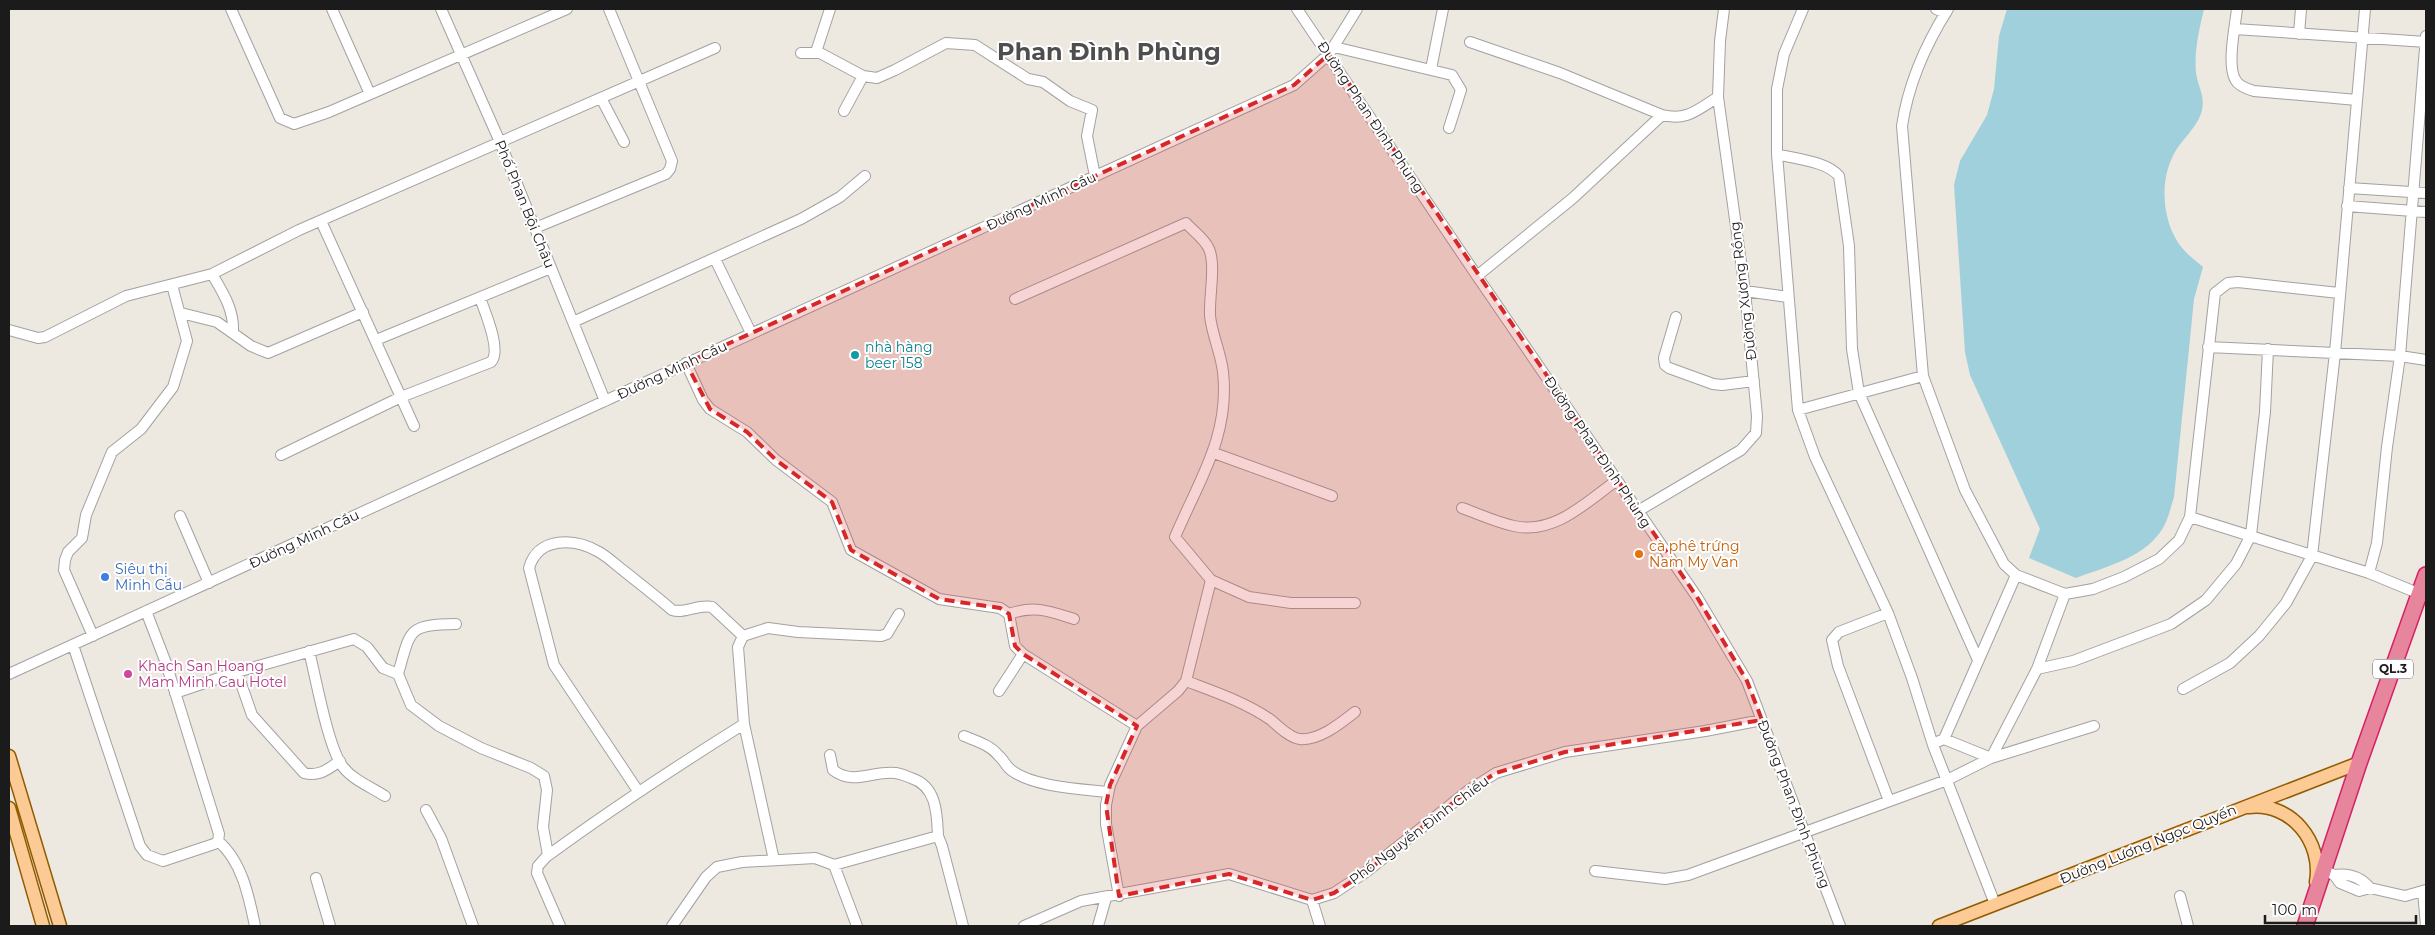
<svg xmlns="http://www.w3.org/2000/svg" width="2435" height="935" font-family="Montserrat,sans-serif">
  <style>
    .water { fill: #9fd0db }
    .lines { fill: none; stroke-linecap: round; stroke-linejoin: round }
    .minor-casing { stroke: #a2a2a2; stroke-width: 12 }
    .major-casing { stroke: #915b00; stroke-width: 15 }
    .highway-casing { stroke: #d52267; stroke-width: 18 }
    .minor { stroke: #fff; stroke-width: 10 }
    .major { stroke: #fccb95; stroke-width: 12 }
    .highway { stroke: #e6859c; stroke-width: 15 }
    .marked { fill: #d62828; fill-opacity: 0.2; stroke: #d62828; stroke-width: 4; stroke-dasharray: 10 6; stroke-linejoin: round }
    .culture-dot { fill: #0f9aa8; stroke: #fff; stroke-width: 2 }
    .food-dot { fill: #e8710a; stroke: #fff; stroke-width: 2 }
    .shop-dot { fill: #3f7fe0; stroke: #fff; stroke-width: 2 }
    .hotel-dot { fill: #d1479c; stroke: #fff; stroke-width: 2 }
    .labels { text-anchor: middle; stroke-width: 4; stroke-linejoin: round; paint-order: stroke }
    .shield { fill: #fff; stroke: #5f5f5f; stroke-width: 1 }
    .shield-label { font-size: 12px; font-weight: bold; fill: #1b1b1b }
    .street-label { font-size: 14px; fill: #1b1b1b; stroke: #fff }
    .culture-label { font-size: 14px; fill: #0d838f; stroke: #fff; text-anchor: start }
    .food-label { font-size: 14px; fill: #c56008; stroke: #fff; text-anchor: start }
    .shop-label { font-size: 14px; fill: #366cbe; stroke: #fff; text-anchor: start }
    .hotel-label { font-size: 14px; fill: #b23c85; stroke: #fff; text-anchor: start }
    .town-label { font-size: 24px; font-weight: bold; fill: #4e4e4e; stroke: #fff }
  </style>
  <rect width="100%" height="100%" fill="#ede8e0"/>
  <path class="water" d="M2007,9H2204C2199,30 2194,51 2196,73C2198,87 2205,95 2202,110C2198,128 2179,141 2172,158C2159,185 2163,226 2183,249C2189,256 2196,261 2203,267L2194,299L2174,497C2171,506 2169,516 2165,524C2149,557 2107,566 2076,578L2029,558L2040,529L1970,375L1965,352L1954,185L1960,161L1987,115L1994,89L1999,36Z"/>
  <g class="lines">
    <g class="minor-casing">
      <path id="minor" d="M231,9L280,118L294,124L329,112L567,9
        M332,9L370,94
        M441,9L500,142L605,401
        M1297,9L1477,276L1697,597L1747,681L1840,926
        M1803,9L1784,54L1777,89V154L1798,410L1815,457L1888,613L1912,678L1933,745L1995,904
        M1936,9L1946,13
        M1948,9C1926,44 1908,85 1902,126L1923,376L1965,490L2004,564L2016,575L2065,594L2093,589L2124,577L2159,559L2179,540L2190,517L2215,293L2228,283L2238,282L2339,293
        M2237,9C2235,26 2227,65 2235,79C2238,86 2247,89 2254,91L2357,100
        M2235,29L2426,42
        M2299,34L2301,9
        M1470,42L1560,73L1662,115
        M1334,47L1452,75L1461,90L1449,128
        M816,52L830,9
        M801,53H820L863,76L877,78L895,70L946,43L975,45L1028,79L1043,82L1070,101L1092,110L1087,136L1095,176
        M1431,69L1443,9
        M601,98L624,142
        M844,111L863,76
        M1777,154C1796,159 1826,161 1839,176L1849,246L1852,349L1859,393L1978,660
        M2349,188L2426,193
        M2347,206L2426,212
        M321,221L414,426
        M535,228L666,174L670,169L672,161L609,9
        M715,259L751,333
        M212,274C223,293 234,309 233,332
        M1477,276L1573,198L1662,115C1687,121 1697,110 1718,97
        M1745,291L1788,297
        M1015,299L1186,223C1193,231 1205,239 1209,249C1216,265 1209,296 1210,316C1212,335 1221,353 1223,372C1230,436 1199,480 1175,537L1211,580L1249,597L1291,603H1355
        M181,313L217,322L251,346L268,353L363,312
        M1676,317L1664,358L1665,365L1669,368L1713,384L1722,385L1754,381
        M573,322L801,219L840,197L865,176
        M9,330L38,338L45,337L126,296L212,274L299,230L715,48
        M376,340L551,268
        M2208,347L2400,356L2426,360
        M686,363L703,400L710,409L747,432L776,460L832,502L851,550L939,599L1000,608L1009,614L1015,646L1023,654L1137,726
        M1798,410L1923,376
        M1214,453L1332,496
        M281,455L401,397L491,362C502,351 485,312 480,298
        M1462,508C1479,514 1496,522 1514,526C1554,535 1587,502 1617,480
        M1638,511L1741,450L1756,433L1757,416L1745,291L1718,97L1720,41L1724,9
        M180,516L209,583
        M2190,517L2369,573L2425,596
        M2369,573L2377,543L2387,447L2400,356L2426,36
        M1888,613L1839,632L1832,640L1838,666L1889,801
        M1009,614C1034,605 1049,611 1074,619
        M93,636L64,570L65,560L68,552L82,538L86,515L112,452L141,429L173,387L187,341L172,285
        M73,645L140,846L147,855L163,861L214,844L218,841L219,834L166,663L146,611
        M309,651C316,678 328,748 343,767C353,780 371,787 385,796
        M2037,669L2073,661L2171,624L2206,600L2236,564L2251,535L2265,412L2268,349
        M237,672L252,715L304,773C319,777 328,769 340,761
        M9,674L1294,85L1329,54L1357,9
        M398,674L411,705L439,726L481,748L531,768L544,776L547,790L543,827L548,855
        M1186,681C1215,692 1245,702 1271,720C1278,726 1290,738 1300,739C1319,741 1341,723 1355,712
        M2183,689L2230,663L2259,636L2286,603L2312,556L2335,353L2365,9
        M999,691L1023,654
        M175,693L237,672L354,639L367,647L383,668L398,674C411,629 407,625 456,624
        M964,736C976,741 990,745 998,755C1003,759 1006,766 1011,770C1033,787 1081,789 1108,792
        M1944,739L1991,758L2037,669L2065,594
        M1937,742L1944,739L2016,575
        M830,755L833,770C854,786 873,770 896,773C901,774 907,776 911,778C937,786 937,814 938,836
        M638,791L554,665L529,568C538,536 575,538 599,552C608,557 616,565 624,571C640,584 656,596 672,610C685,614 698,604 712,607L743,636
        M426,810L441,838L473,926
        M218,841C242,861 249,897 255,926
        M774,860L744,724L738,647L743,636L768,628L798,632L881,636L887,634L899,614
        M834,865L857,926
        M2322,869L2334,875L2340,883L2359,891L2370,888L2405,896L2426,890
        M1595,871L1665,879L1688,875L1947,780L1991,758L2094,726
        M2334,875C2348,873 2361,877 2370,888
        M316,878L330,926
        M2423,891L2426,926
        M1119,896L1106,824V805L1110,785L1137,726L1178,691L1186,681L1211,580
        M2180,896L2188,926
        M1312,900L1320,926
        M560,926L537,873L538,866L546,857C610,810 677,766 744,724
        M672,926L706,877L717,867L742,862L815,858L834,865L938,836L942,846L963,926
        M1024,926L1081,901L1229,874L1312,900L1334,893L1366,872L1469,790L1496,773L1565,752L1705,731L1762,720
        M1098,926L1106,898"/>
    </g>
    <g class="major-casing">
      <path id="major" d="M9,756L60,926
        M2249,807C2291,802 2323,842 2316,882
        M9,808L43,926
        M1939,926L2359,763"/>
    </g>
    <g class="highway-casing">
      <path id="highway" d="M2305,926L2359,763L2426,575"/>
    </g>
    <use href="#minor" class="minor"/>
    <use href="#major" class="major"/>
    <use href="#highway" class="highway"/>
  </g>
  <path class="marked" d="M1329,54L1697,597L1747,681L1762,720L1565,752L1496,773L1469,790L1366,872L1334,893L1312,900L1229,874L1119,896L1106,805L1110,785L1137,726L1023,654L1015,646L1009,614L1000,608L939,599L851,550L832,502L776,460L747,432L710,409L686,363L1294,85Z"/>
  <circle class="culture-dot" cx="855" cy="355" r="5"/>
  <circle class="food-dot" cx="1639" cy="554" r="5"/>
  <circle class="shop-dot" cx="105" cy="577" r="5"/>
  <circle class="hotel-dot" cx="128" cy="674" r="5"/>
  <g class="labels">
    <rect class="shield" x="2373" y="659.5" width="40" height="19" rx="4"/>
    <g class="shield-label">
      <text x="2393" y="673">QL.3</text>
    </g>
    <g class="street-label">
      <text transform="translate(1371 117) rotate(56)" y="5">Đường Phan Đình Phùng</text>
      <text transform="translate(1041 201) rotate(-25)" y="5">Đường Minh Cầu</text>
      <text transform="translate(525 204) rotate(68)" y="5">Phố Phan Bội Châu</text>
      <text transform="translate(1743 291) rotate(-97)" y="5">Đường Xương Rồng</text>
      <text transform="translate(672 370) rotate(-25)" y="5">Đường Minh Cầu</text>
      <text transform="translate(1598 452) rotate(56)" y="5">Đường Phan Đình Phùng</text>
      <text transform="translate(304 539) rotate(-25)" y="5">Đường Minh Cầu</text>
      <text transform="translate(1794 804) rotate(69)" y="5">Đường Phan Đình Phùng</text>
      <text transform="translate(1419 830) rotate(-37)" y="5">Phố Nguyễn Đình Chiểu</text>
      <text transform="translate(2148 844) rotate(-22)" y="5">Đường Lương Ngọc Quyến</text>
    </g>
    <g class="culture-label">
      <text x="865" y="352">nhà hàng<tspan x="865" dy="16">beer 158</tspan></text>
    </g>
    <g class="food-label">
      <text x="1649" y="551">cà phê trứng<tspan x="1649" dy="16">Nam My Van</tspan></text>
    </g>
    <g class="shop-label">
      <text x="115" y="574">Siêu thị<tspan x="115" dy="16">Minh Cầu</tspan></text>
    </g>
    <g class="hotel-label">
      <text x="138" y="671">Khach San Hoang<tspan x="138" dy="16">Mam Minh Cau Hotel</tspan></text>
    </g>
    <g class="town-label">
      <text x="1109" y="60">Phan Đình Phùng</text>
    </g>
  </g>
  <rect width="2435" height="935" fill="none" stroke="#1b1b1b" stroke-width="20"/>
  <path d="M2265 915v8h151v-8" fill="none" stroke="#1b1b1b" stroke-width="2.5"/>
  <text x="2272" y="915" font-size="15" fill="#1b1b1b" stroke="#ffffff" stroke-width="4" paint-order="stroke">100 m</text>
</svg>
